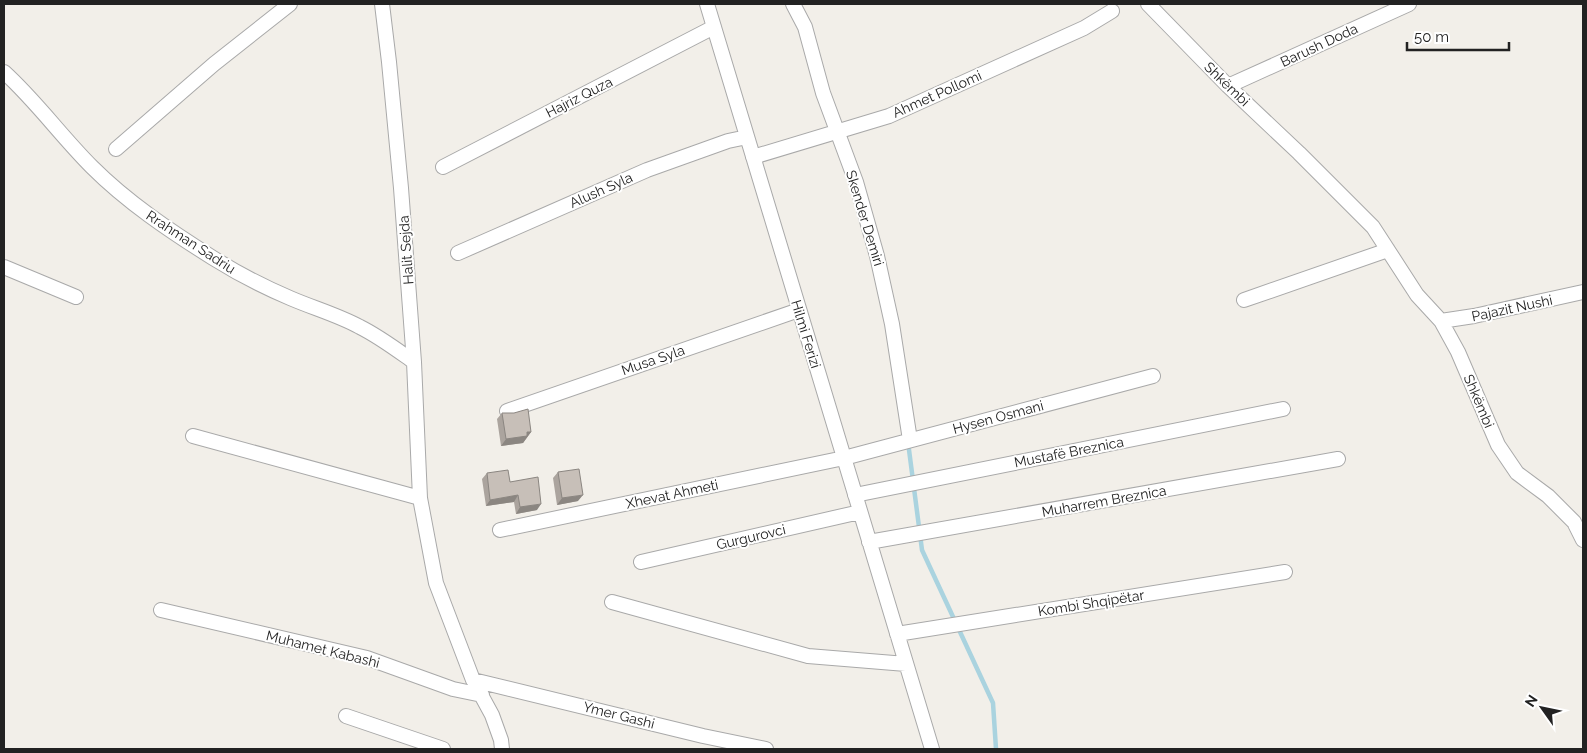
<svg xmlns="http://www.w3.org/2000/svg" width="1587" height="753" font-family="Raleway,sans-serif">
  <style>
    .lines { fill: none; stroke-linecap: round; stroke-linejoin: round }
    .stream { stroke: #aad3df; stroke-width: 4.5 }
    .minor-casing { stroke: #a9a9a9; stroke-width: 16 }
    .minor { stroke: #fff; stroke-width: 14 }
    .wall { fill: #aba49e }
    .shaded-wall { fill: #8b8681 }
    .building { fill: #c7bfb8; stroke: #8b8681 }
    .labels { text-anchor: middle; stroke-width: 4; stroke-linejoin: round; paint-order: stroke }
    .street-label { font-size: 14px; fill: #222; stroke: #fff }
  </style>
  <rect width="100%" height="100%" fill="#f2efe9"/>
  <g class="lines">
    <path class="stream" d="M908,442L922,550L993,703L996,749"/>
    <g class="minor-casing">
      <path id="minor" d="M382,4L389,62L401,188L414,362L420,498L436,583L473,680L492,715L501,740L502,749
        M707,4L932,749
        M793,4L805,27L823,93L856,182L877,256L892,324L910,440
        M1148,4L1228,86L1299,153L1373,227L1417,295L1441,321L1458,352L1498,445L1517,473L1548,496L1574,522L1583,540
        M4,72C36,101 61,136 92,167C127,202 170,231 213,258C237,273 264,287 290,298C313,308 338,315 360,327C380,337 397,350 414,362
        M1228,86L1409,4
        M116,149L214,64L290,4
        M753,157L889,116L1084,28L1112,11
        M443,167L714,27
        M458,253L647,170L728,141L747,137
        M4,267L76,297
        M1244,300L1388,250
        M1441,321L1474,316L1583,292
        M507,411L799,310
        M193,436L420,498
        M855,495L1283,409
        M500,530L844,458L1153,376
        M869,542L1338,459
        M641,562L860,512
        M612,602L808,656L906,664
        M161,610L367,658L453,689L482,695
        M897,634L1285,572
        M473,680L703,736L766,749
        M346,716L443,749"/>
    </g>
    <use href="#minor" class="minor"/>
  </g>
  <path class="wall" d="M502,413L531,432L523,443L501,446L497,419Z
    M558,472L578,501L557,505L553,478Z
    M487,473L510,482L537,510L516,514L514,502L486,506L482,479Z"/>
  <path class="shaded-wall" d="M527,432H531L523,443L501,446L506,439Z
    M518,495L514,502L486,506L490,500Z
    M583,495L578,501L557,505L562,498Z
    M541,504L537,510L516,514L520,507Z"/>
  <path class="building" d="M528,409L531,432H527V436L506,439L502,413H514Z
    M579,469L583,495L562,498L558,472Z
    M508,470L510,482L538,477L541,504L520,507L518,495L490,500L487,473Z"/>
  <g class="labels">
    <g class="street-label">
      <text transform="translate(1319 45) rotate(-25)" y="5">Barush Doda</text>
      <text transform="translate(1227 84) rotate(44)" y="5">Shkëmbi</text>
      <text transform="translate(937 94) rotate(-24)" y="5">Ahmet Pollomi</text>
      <text transform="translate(579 97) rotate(-27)" y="5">Hajriz Quza</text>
      <text transform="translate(601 190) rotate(-24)" y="5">Alush Syla</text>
      <text transform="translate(865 218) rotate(73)" y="5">Skender Demiri</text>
      <text transform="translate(191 242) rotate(33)" y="5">Rrahman Sadriu</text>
      <text transform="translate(406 250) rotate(-94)" y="5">Halit Sejda</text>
      <text transform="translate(1512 308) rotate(-12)" y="5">Pajazit Nushi</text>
      <text transform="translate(806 334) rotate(73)" y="5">Hilmi Ferizi</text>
      <text transform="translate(653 360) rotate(-19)" y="5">Musa Syla</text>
      <text transform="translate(1479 401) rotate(67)" y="5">Shkëmbi</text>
      <text transform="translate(998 417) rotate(-15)" y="5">Hysen Osmani</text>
      <text transform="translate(1069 452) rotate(-11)" y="5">Mustafë Breznica</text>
      <text transform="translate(672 494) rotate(-12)" y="5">Xhevat Ahmeti</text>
      <text transform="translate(1104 501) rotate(-10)" y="5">Muharrem Breznica</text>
      <text transform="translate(751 537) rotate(-13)" y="5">Gurgurovci</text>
      <text transform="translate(1091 603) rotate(-9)" y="5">Kombi Shqipëtar</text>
      <text transform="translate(323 649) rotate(14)" y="5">Muhamet Kabashi</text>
      <text transform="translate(619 715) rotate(14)" y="5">Ymer Gashi</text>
    </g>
  </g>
  <rect width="1587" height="753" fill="none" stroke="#222222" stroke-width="10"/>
  <g transform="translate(1542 708) rotate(303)" stroke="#ffffff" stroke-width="4" paint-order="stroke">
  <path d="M0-4L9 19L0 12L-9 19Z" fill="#222222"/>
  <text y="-8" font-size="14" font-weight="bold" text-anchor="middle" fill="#222222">N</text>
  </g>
  <path d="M1407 42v8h102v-8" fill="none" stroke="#222222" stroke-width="2.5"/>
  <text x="1414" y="42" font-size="15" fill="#222222" stroke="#ffffff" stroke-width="4" paint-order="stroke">50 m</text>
</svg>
